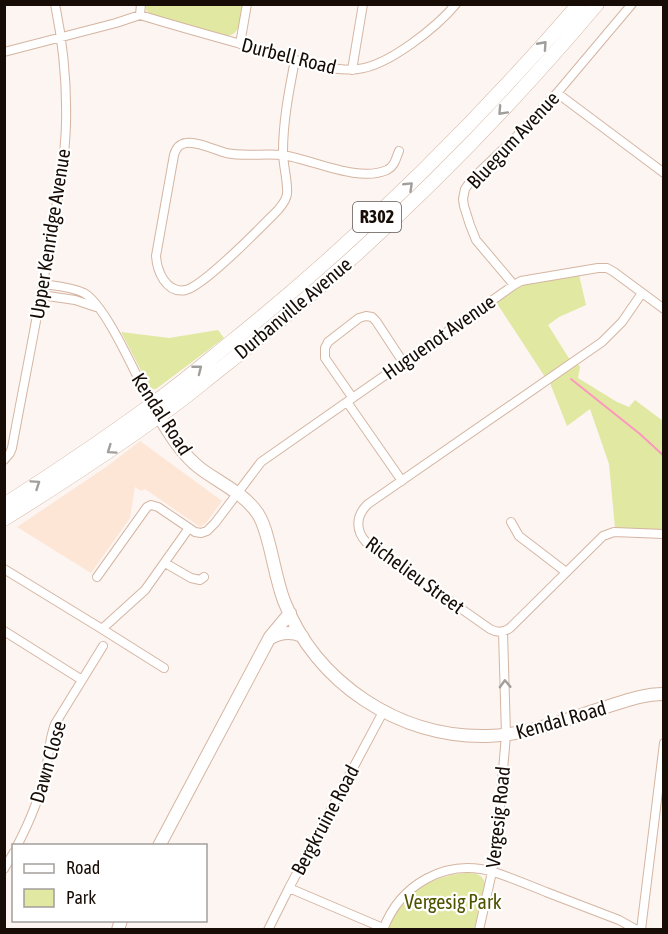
<svg xmlns="http://www.w3.org/2000/svg" width="668" height="934" font-family="'Asap Condensed',sans-serif">
  <style>
    .built { fill: #fee6d7 }
    .green { fill: #e1e8a2 }
    .lines { fill: none; stroke-linecap: round; stroke-linejoin: round }
    .stream { stroke: #fc97be; stroke-width: 2 }
    .street-casing { stroke: #d5b5a2; stroke-width: 10 }
    .secondary-casing { stroke: #d5b5a2; stroke-width: 14 }
    .primary-casing { stroke: #d5b5a2; stroke-width: 15 }
    .street { stroke: #fff; stroke-width: 8 }
    .secondary { stroke: #fff; stroke-width: 12 }
    .primary { stroke: #fff; stroke-width: 14 }
    .oneway { stroke: #a29e9b }
    .labels { text-anchor: middle; stroke-width: 4.5; stroke-linejoin: round; paint-order: stroke }
    .shield { fill: #fff; stroke: #5d5651; stroke-width: 1.5 }
    .shield-label { font-size: 18px; font-weight: bold; fill: #170d06 }
    .street-label { font-size: 20px; fill: #170d06; stroke: #fff }
    .park-label { font-size: 20px; fill: #4f5300; stroke: #fff }
  </style>
  <rect width="100%" height="100%" fill="#fcf5f1"/>
  <path class="built" d="M140,441L222,501L206,523L200,527L145,489L141,491L135,487L130,518L91,573L17,527L109,465Z"/>
  <path class="green" d="M146,4L243,5C241,17 242,34 227,36L152,15L146,10Z
    M579,275L586,305L559,317L548,325L570,360L545,377L496,302L520,287L527,284Z
    M218,330L224,338L156,389H153L149,386L121,332L169,338Z
    M578,364L580,367L578,378L617,402L629,407L635,400L663,421V530L615,528L609,464L590,409L567,426L550,383Z
    M465,873C474,873 482,873 485,883L474,929L388,930C401,894 428,877 465,873Z"/>
  <g class="lines">
    <path class="stream" d="M571,379L640,434L664,456"/>
    <g class="street-casing">
      <path id="street" d="M140,15C179,27 219,38 259,49C286,57 330,73 358,69C388,66 437,27 456,4
        M140,15L141,4
        M240,44L247,4
        M4,52L116,23L140,15
        M295,60C289,91 283,121 283,152C283,166 288,180 287,194C286,201 282,205 278,210C261,227 205,285 186,290C166,294 157,271 156,256L174,155C176,148 179,144 186,143C197,141 215,150 226,153C245,157 264,153 282,155C312,159 358,183 387,170C395,166 396,158 399,151
        M352,70L363,4
        M557,93L664,173
        M43,284C56,286 72,287 84,293C107,306 137,379 152,405
        M514,285L476,240L470,225L464,206L463,199L465,189L472,179L517,136L557,93L632,4
        M642,293L622,322L602,342L368,504C356,515 355,530 366,542L490,629C497,633 503,633 510,628L603,536L614,532L664,534
        M41,295L75,300L96,307
        M352,397L325,358V348L328,342L359,318L366,316L372,317L376,321L403,362
        M347,402L402,481
        M4,460L10,453L12,448C24,383 37,319 48,254C55,211 65,167 66,123C67,83 63,43 55,4
        M511,522L519,536L566,572
        M165,563L191,578L200,580L204,577
        M4,569L102,629
        M97,577L147,507L151,505L158,507L195,532L201,533L207,531L215,523L261,462L514,285L521,281L598,268H607L614,272L664,309
        M4,631L82,680
        M164,668L102,629L145,590L189,528
        M17,846C30,821 40,797 46,770C49,755 49,739 55,724L103,646
        M4,869L14,852
        M289,888L383,928
        M268,930L289,888L383,712
        M383,930C400,884 446,858 494,872C512,878 529,885 546,892C570,901 595,911 619,920L637,930
        M479,930L492,872L497,841L506,735L503,632
        M641,930L664,743"/>
    </g>
    <g class="secondary-casing">
      <path id="secondary" d="M154,408C167,430 181,454 201,469C220,483 245,494 258,514C264,523 266,533 269,544C274,563 277,582 284,601C316,683 399,738 487,736C529,735 567,719 606,707C625,701 643,694 664,694
        M269,639C280,632 290,631 302,636
        M159,846L270,637L290,613
        M118,930L121,920"/>
    </g>
    <g class="primary-casing">
      <path id="primary" d="M4,505C54,473 103,440 151,405C178,386 204,364 230,343C357,241 472,128 579,4
        M4,519C57,486 109,452 159,416C182,401 202,383 224,366C360,259 485,137 597,4"/>
    </g>
    <use href="#street" class="street"/>
    <use href="#secondary" class="secondary"/>
    <use href="#primary" class="primary"/>
  </g>
  <defs><path id="oneway-chevron" d="M-2-3.5L2.5 0L-2 3.5" fill="none" stroke-width="1.6" stroke-linecap="round" stroke-linejoin="round" transform="scale(1.5)"/></defs>
  <g class="oneway">
    <use href="#oneway-chevron" transform="translate(543 45) rotate(-48)"/>
    <use href="#oneway-chevron" transform="translate(502 111) rotate(133)"/>
    <use href="#oneway-chevron" transform="translate(409 186) rotate(-44)"/>
    <use href="#oneway-chevron" transform="translate(198 369) rotate(-38)"/>
    <use href="#oneway-chevron" transform="translate(111 450) rotate(145)"/>
    <use href="#oneway-chevron" transform="translate(36 484) rotate(-34)"/>
    <use href="#oneway-chevron" transform="translate(505 684) rotate(-92)"/>
  </g>
  <g class="labels">
    <rect class="shield" x="353" y="202" width="48" height="30" rx="4.5"/>
    <g class="shield-label">
      <text x="377" y="223">R302</text>
    </g>
    <g class="street-label">
      <text transform="translate(289 56) rotate(14)" y="7">Durbell Road</text>
      <text transform="translate(513 140) rotate(-47)" y="7">Bluegum Avenue</text>
      <text transform="translate(50 234) rotate(-81)" y="7">Upper Kenridge Avenue</text>
      <text transform="translate(293 308) rotate(-40)" y="7">Durbanville Avenue</text>
      <text transform="translate(439 337) rotate(-35)" y="7">Huguenot Avenue</text>
      <text transform="translate(162 414) rotate(57)" y="7">Kendal Road</text>
      <text transform="translate(415 575) rotate(36)" y="7">Richelieu Street</text>
      <text transform="translate(561 720) rotate(-16)" y="7">Kendal Road</text>
      <text transform="translate(48 762) rotate(-74)" y="7">Dawn Close</text>
      <text transform="translate(498 817) rotate(-84)" y="7">Vergesig Road</text>
      <text transform="translate(325 820) rotate(-62)" y="7">Bergkruine Road</text>
    </g>
    <g class="park-label">
      <text x="453" y="909">Vergesig Park</text>
    </g>
  </g>
  <rect width="668" height="934" fill="none" stroke="#170d06" stroke-width="12"/>
  <rect x="12" y="844" width="195" height="78" fill="#ffffff" stroke="#a29e9b" stroke-width="1.5"/>
  <rect x="24" y="864" width="30" height="9" fill="#ffffff" stroke="#a29e9b" stroke-width="1.5"/>
  <text x="66" y="874" font-size="18" fill="#170d06">Road</text>
  <rect x="24" y="889" width="30" height="18" fill="#e1e8a2" stroke="#a29e9b" stroke-width="1.5"/>
  <text x="66" y="904" font-size="18" fill="#170d06">Park</text>
</svg>
